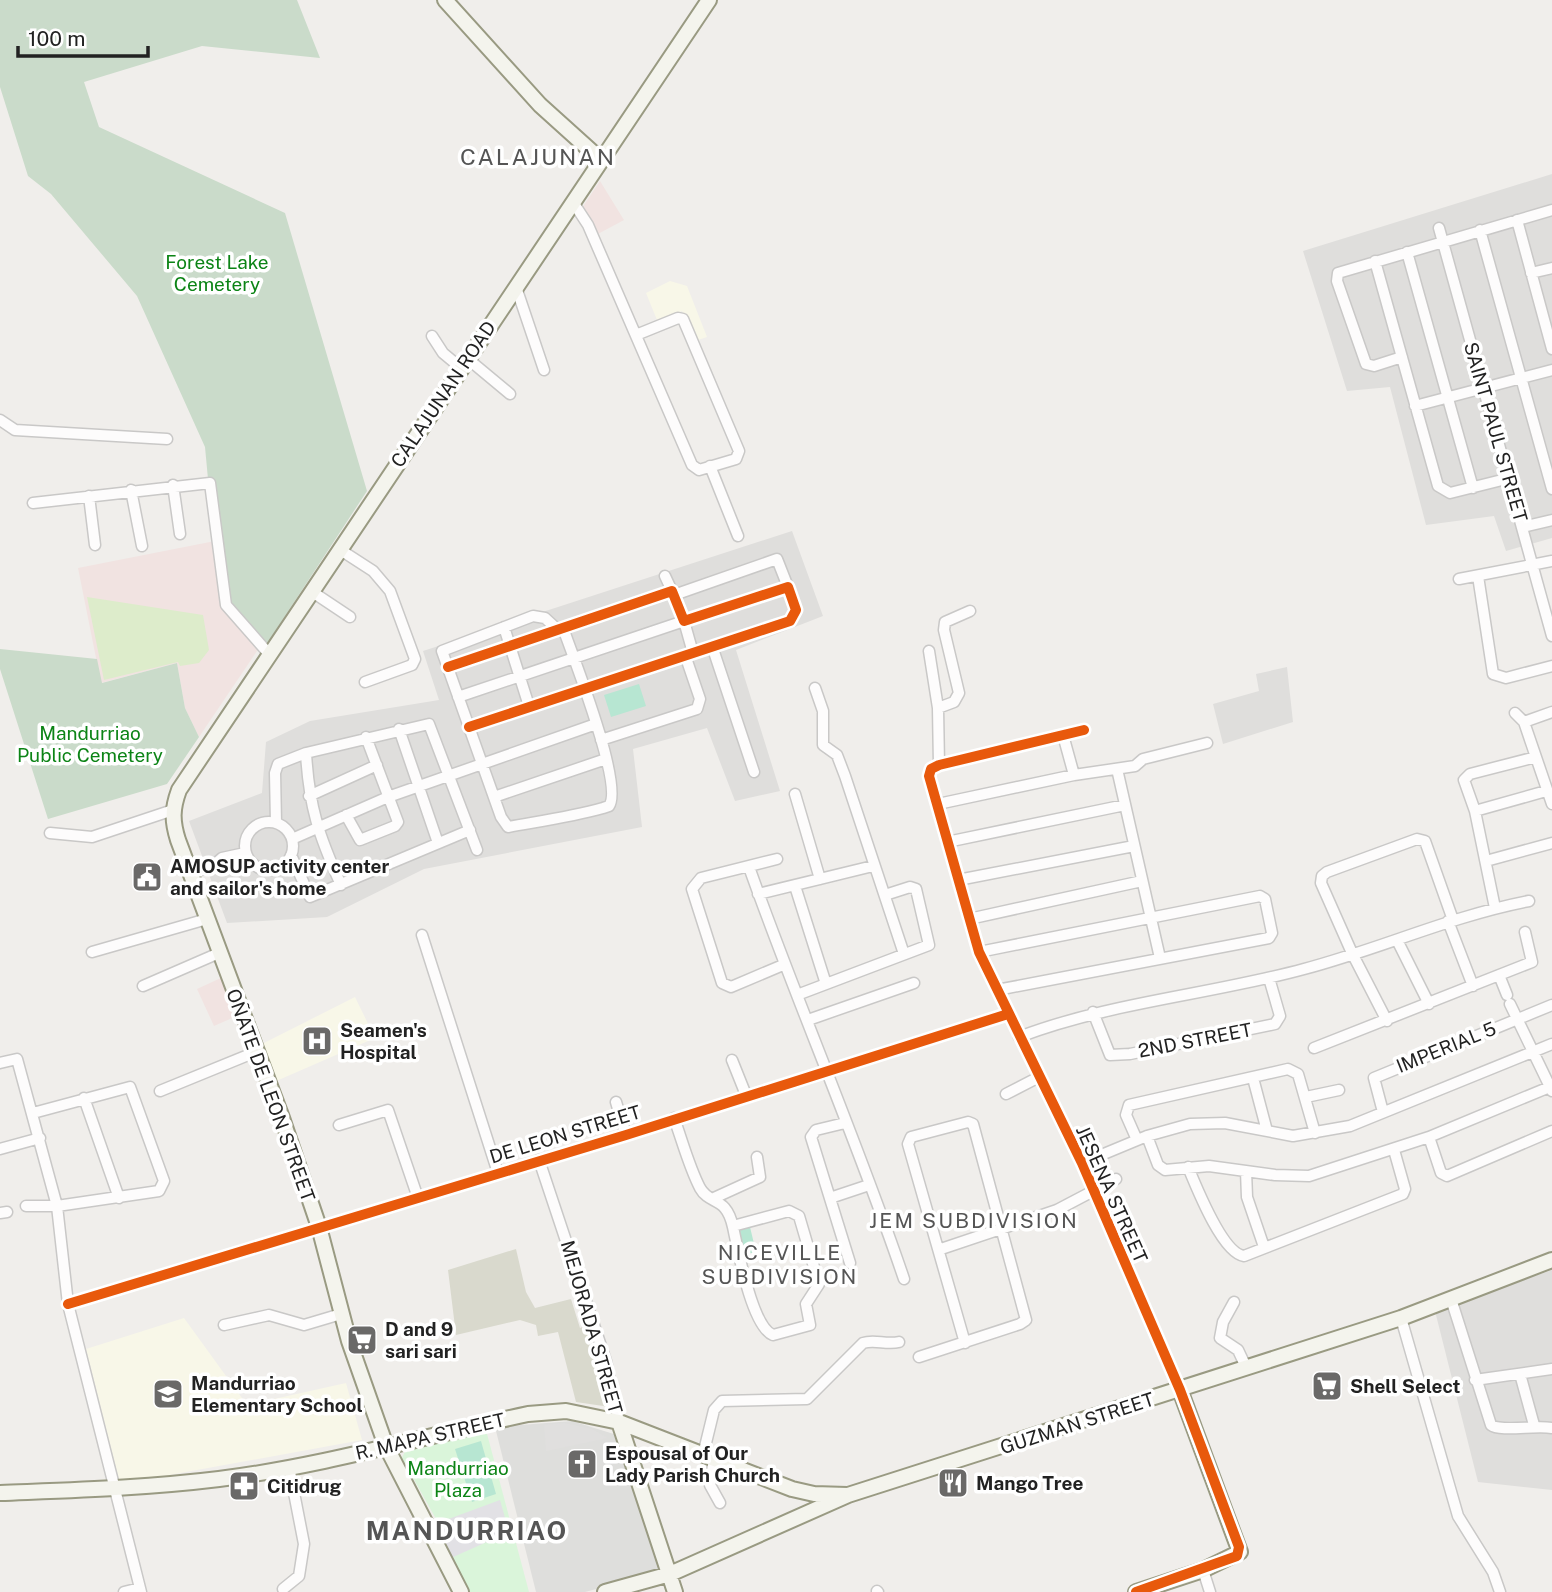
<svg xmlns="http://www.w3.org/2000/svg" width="1552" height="1592" font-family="'Public Sans',sans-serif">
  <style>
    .residential { fill: #dfdedc }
    .commercial { fill: #f1e3e1 }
    .education { fill: #f8f7e8 }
    .religious { fill: #dededc }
    .construction { fill: #d9d9cd }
    .grass { fill: #ddeccb }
    .cemetery { fill: #cadbca }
    .park { fill: #daf5da }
    .pitch { fill: #b7e6d2 }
    .parking { fill: #e0dfde }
    .plaza { fill: #e2e1e5 }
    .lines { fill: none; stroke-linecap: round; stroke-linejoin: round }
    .street-casing { stroke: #c9c8c7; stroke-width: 13 }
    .secondary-casing { stroke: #999a82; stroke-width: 18 }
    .street { stroke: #fdfcfc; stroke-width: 10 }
    .secondary { stroke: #f4f4ed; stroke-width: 14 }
    .cycleway-casing { stroke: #fff; stroke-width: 15 }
    .cycleway { stroke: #e8590c; stroke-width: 10 }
    .labels { text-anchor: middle; stroke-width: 7; stroke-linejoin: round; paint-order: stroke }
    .park-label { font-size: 19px; fill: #0c8416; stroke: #fff }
    .street-label { font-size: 19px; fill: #222; stroke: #fff }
    .poi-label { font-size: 19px; font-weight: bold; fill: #222; stroke: #fff; text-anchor: start }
    .neighbourhood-label { font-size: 21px; letter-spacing: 2px; fill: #555; stroke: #fff }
    .quarter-label { font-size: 23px; letter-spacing: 2px; fill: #555; stroke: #fff }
    .district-label { font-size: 26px; font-weight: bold; letter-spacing: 2px; fill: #555; stroke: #fff }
  </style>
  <rect width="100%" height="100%" fill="#f0eeeb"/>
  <path class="residential" d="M1552,174V538L1506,551L1494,516L1426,525L1390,387L1347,391L1303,251Z
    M792,531L823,616L736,650L780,791L735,801L707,728L633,749L642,827L424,869L327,917L227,923L189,821L262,793L266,742L310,721L439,700L423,651Z
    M1287,667L1293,722L1223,744L1213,704L1259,691L1256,674Z
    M1552,1270V1490L1478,1482L1435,1311Z"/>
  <path class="commercial" d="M600,181L624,220L596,235L582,208Z
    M215,541L259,648L199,737L185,708L177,663L101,683L78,568Z
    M223,977L239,1015L214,1026L197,989Z"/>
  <path class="education" d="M670,281L687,286L707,337L695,341L682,311L657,320L646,293Z
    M355,997L375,1038L274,1082L260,1045Z
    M184,1318L247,1405L346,1383L362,1440L120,1484L86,1349Z"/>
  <path class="religious" d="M572,1421L617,1435L664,1571L585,1592H536L495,1427Z"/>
  <path class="construction" d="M516,1249L526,1292L535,1308L571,1299L580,1328L587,1325L610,1407L576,1402L558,1332L538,1336L536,1325L520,1320L456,1335L448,1270Z"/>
  <path class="grass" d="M87,597L203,615L209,650L199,663L180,666L178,662L104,680Z"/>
  <path class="cemetery" d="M0,0H297L320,58L202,46L84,82L99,127L285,213L367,491L266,645L229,602L213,479H208L205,447L137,296L51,194L28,176L0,87Z
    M0,649L97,659L102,683L177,663L185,708L199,737L167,784L48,819L0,669Z"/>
  <path class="park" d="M486,1430L529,1592H469L436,1519L402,1458L407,1447Z"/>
  <path class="pitch" d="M639,684L646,706L611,717L604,695Z
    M750,1227L756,1252L742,1255L737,1230Z
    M481,1441L496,1494L472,1502L455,1449Z"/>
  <path class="parking" d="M564,1423L592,1429L608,1438L546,1451L544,1425Z"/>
  <path class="plaza" d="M500,1500L509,1532L451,1558L435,1524Z"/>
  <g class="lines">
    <g class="street-casing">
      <path id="street" d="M573,202L588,225L692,465L699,470L736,459L739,451L683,319L678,318L636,335
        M1517,220L1552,349
        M1439,228L1552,636
        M1480,230L1552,489
        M1407,252L1473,488
        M1375,261L1438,486L1450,493L1510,478
        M1531,273L1552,268
        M516,287L544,370
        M432,336L443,353L461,368
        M1402,357L1374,366L1366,364L1337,281L1338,273L1552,210
        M468,359L510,394
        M1415,406L1552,370
        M0,420L15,430L167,439
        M710,466L738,536
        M173,485L180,534
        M131,490L142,546
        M89,496L95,545
        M33,503L210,483L226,605L269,654
        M1523,527L1552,520
        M339,549L373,571L390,591L415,659L412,665L365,682
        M665,576L672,591
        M1478,576L1493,674L1506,678L1552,666
        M1459,579L1552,561
        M311,591L350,617
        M674,595L777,559L788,587
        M504,627L529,706
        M558,630L545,618L533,616L442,651L501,817L508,827C541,821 571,817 603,808L609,806C624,786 573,656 563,628
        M712,646L754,772
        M929,651L938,708L939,765
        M448,667L672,591L684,621L788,587L796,610L790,621L469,727
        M815,688L823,711V745L837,755L845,776L904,954
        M458,697L684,621L693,653
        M938,708L954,702L959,693L944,630L945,622L970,611
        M1552,712L1524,722L1552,804
        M1515,713L1524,722
        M399,729L438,843
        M1084,730L939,765L931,769L929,776L979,952L1082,1163L1180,1390
        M1063,735L1074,775
        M601,740L697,709L700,699L685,655
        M306,753C309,807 319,836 341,885
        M1117,769L1160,958
        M795,794L820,879
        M309,796L377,765
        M494,797L606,759
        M938,804L1074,775L1135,766L1143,759L1207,743
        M1475,811L1546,791
        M346,815L360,840L395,826L398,822L366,737
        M245 846a24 24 0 1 1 48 0a24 24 0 1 1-48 0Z
        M276,823L275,773L278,764L306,753L429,724L477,850
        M50,833L92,837L173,810
        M292,839L388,797L596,724
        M947,842L1125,805
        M291,855L310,897L470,830
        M777,859L701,878L692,889L722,983L731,987L783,965
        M1486,861L1552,843
        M214,865L225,867L237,856
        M749,867C798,1005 857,1140 904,1279
        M190,874L214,865L222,858L245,853
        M958,880L1134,846
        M795,886L826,984
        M758,894L873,866
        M1495,908L1475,811L1464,780L1470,774L1536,757
        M969,919L1142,881
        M422,935L498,1173
        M1397,940L1429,1004
        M92,952L207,919
        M979,952L1260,896L1265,899L1272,933L1269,938L997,990
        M1499,975L1507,995
        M143,986L219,953
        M797,995L929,945L916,889L910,887L885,895
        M1510,1004L1552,1091
        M1093,1012L1110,1055L1130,1054L1275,1024L1280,1016L1269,978
        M808,1020L914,983
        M1387,1021L1352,953L1321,883L1322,876L1327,872L1417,839L1425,841L1453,920L1448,921L1473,986
        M1019,1037C1111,1002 1209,995 1304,969C1380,949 1451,916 1529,901
        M1314,1048L1532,962L1525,932
        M732,1060L746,1095
        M0,1063L17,1059L57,1206L68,1304L141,1592
        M1253,1078L1267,1131
        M160,1091L258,1051
        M1006,1094L1039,1077
        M1306,1097L1339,1090
        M84,1098L119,1198
        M616,1102L626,1135
        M1383,1112L1374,1078L1552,1005
        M674,1118C682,1140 689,1167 700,1188C710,1206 726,1195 733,1227C738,1250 752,1327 773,1335L810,1325L806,1304L819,1284L799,1216L789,1211L733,1226
        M845,1123L816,1130L811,1137L850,1263
        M339,1125L388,1110L418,1198
        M1147,1136L1158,1165L1165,1170L1209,1166L1275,1175L1309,1176L1429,1137L1552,1086
        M1429,1137L1441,1173L1447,1176L1552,1131
        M1137,1140L1126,1115L1129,1105L1288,1069L1298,1074L1315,1133
        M0,1149L40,1138
        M539,1160L606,1361L619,1422
        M1082,1163L1147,1136L1190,1124L1225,1123L1293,1136L1350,1126L1552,1044
        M1188,1167C1196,1186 1222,1253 1244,1256L1403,1194L1405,1189L1394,1150
        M1246,1171L1247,1197L1264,1247
        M714,1198L760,1177L757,1157
        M830,1198L869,1185
        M26,1206H57L159,1191L164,1181L130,1087L33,1113
        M0,1213L7,1212
        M941,1249L1057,1210L1116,1179
        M1451,1299L1491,1425C1500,1432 1536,1425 1552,1428
        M1234,1302L1223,1322L1220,1338L1238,1350L1246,1367
        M68,1304L626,1135L1008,1014
        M1401,1318L1458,1516L1493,1572L1500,1592
        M224,1325L269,1315L304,1325L341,1314
        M919,1357L1020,1324L1026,1320L973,1124L968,1122L911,1137L908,1144L965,1343
        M1520,1374L1534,1425
        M1475,1380L1552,1369
        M703,1455L714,1410L722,1401L807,1399L863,1343C874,1339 886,1345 899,1342
        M714,1459L710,1485L720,1503
        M1203,1570L1210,1592
        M283,1589L299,1576L304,1544L289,1467
        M877,1591L878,1592
        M124,1592L140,1588"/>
    </g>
    <g class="secondary-casing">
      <path id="secondary" d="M445,0L540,105L601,160
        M619,1422L675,1592
        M0,1493C73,1490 146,1488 219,1479C323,1466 425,1436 528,1414L566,1411L619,1422L792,1489L814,1494L847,1495
        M461,1592L386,1446L349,1341L319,1227L282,1118L178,840C172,821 172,809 179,790L709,0
        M605,1592L670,1574L848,1495L1401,1318L1552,1260
        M1136,1592L1203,1570L1240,1552L1180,1390"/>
    </g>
    <use href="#street" class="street"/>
    <use href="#secondary" class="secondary"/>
    <g class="cycleway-casing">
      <path id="cycleway" d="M448,667L672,591L684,621L788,587L796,610L790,621L469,727
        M1084,730L939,765L931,769L929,776L979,952L1082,1163L1180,1390L1239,1547L1237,1556L1136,1592
        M68,1304L626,1135L1008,1014"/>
    </g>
    <use href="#cycleway" class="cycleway"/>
  </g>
  <defs>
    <g id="civic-square" transform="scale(1.575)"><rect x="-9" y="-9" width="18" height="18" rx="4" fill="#6a6968" stroke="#fff"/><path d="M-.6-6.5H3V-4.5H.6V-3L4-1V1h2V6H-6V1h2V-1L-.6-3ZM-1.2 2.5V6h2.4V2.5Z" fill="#fff"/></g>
    <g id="hospital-square" transform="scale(1.575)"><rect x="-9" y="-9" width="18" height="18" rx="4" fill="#6a6968" stroke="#fff"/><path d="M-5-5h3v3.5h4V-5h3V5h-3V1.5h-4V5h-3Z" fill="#fff"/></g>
    <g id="supermarket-square" transform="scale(1.575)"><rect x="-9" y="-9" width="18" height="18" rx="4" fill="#6a6968" stroke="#fff"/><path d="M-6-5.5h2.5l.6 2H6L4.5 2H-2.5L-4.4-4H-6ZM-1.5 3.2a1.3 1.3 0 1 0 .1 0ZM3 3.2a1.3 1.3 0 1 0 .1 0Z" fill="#fff"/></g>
    <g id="school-square" transform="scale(1.575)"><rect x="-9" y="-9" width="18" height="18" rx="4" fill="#6a6968" stroke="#fff"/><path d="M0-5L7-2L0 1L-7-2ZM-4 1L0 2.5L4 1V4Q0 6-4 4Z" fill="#fff"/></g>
    <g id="church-square" transform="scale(1.575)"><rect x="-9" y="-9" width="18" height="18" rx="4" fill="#6a6968" stroke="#fff"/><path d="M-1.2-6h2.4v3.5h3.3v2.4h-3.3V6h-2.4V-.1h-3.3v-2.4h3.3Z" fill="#fff"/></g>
    <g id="restaurant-square" transform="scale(1.575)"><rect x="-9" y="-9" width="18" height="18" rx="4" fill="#6a6968" stroke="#fff"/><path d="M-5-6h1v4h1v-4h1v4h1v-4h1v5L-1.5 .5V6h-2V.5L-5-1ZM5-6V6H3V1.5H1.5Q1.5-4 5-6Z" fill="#fff"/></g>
    <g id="pharmacy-square" transform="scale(1.575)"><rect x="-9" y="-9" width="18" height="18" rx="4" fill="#6a6968" stroke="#fff"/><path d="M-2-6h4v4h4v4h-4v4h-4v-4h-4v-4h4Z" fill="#fff"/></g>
  </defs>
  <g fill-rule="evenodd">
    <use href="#civic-square" x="147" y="877"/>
    <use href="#hospital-square" x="317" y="1041"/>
    <use href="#supermarket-square" x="362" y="1340"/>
    <use href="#supermarket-square" x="1327" y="1386"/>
    <use href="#school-square" x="168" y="1394"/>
    <use href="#church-square" x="582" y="1464"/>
    <use href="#restaurant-square" x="953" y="1483"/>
    <use href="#pharmacy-square" x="244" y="1486"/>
  </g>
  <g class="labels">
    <g class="park-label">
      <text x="217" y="269">Forest Lake<tspan x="217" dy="22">Cemetery</tspan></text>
      <text x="90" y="740">Mandurriao<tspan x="90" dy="22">Public Cemetery</tspan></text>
      <text x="458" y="1475">Mandurriao<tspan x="458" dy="22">Plaza</tspan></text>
    </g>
    <g class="street-label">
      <text transform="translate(443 394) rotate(-56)" y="7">CALAJUNAN ROAD</text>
      <text transform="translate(1496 432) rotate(74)" y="7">SAINT PAUL STREET</text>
      <text transform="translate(1195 1040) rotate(-11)" y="7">2ND STREET</text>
      <text transform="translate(1446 1047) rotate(-22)" y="7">IMPERIAL 5</text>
      <text transform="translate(271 1095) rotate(70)" y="7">OÑATE DE LEON STREET</text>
      <text transform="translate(565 1134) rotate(-17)" y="7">DE LEON STREET</text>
      <text transform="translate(1112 1194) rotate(66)" y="7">JESENA STREET</text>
      <text transform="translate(592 1327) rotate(74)" y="7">MEJORADA STREET</text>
      <text transform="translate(1077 1423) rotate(-18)" y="7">GUZMAN STREET</text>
      <text transform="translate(430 1436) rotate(-13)" y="7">R. MAPA STREET</text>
    </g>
    <g class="poi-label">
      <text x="170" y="873">AMOSUP activity center<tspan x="170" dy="22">and sailor's home</tspan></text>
      <text x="340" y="1037">Seamen's<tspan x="340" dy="22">Hospital</tspan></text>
      <text x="385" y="1336">D and 9<tspan x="385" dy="22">sari sari</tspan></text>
      <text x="191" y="1390">Mandurriao<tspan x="191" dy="22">Elementary School</tspan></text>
      <text x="1350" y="1393">Shell Select</text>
      <text x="605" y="1460">Espousal of Our<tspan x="605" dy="22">Lady Parish Church</tspan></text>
      <text x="976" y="1490">Mango Tree</text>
      <text x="267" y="1493">Citidrug</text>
    </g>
    <g class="neighbourhood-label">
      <text x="974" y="1228">JEM SUBDIVISION</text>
      <text x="780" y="1260">NICEVILLE<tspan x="780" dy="24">SUBDIVISION</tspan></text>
    </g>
    <g class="quarter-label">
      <text x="538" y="165">CALAJUNAN</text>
    </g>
    <g class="district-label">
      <text x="467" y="1540">MANDURRIAO</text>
    </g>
  </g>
  <path d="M18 46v10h130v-10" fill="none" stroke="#222222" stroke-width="3.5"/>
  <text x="28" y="46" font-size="21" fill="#222222" stroke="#ffffff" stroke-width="5" paint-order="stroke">100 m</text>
</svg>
